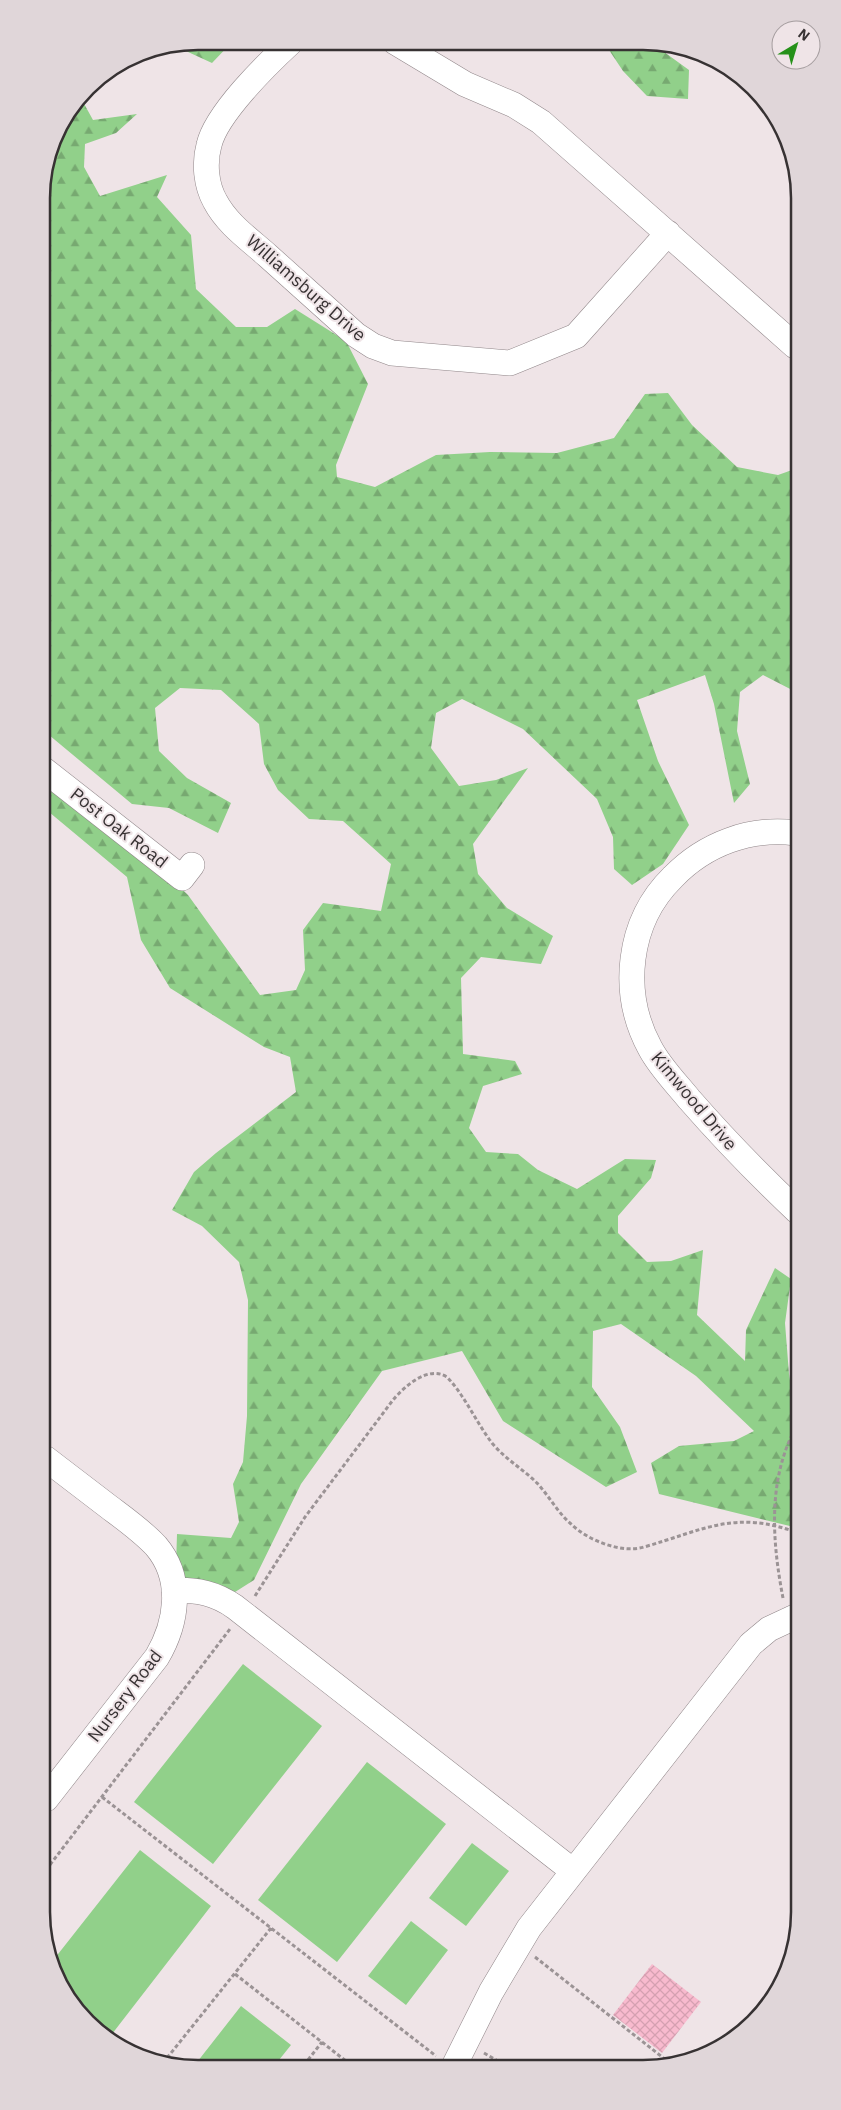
<svg xmlns="http://www.w3.org/2000/svg" width="841" height="2110" font-family="'IBM Plex Sans',sans-serif">
  <style>
    .forest { fill: url(#forest-firs) }
    .pitch { fill: #91d08a }
    .building { fill: url(#building-cross-hatch) }
    .lines { fill: none; stroke-linecap: round; stroke-linejoin: round }
    .minor-casing { stroke: #908689; stroke-width: 26 }
    .path { stroke: #9b9395; stroke-width: 3; stroke-dasharray: 4 2.5; stroke-linecap: butt }
    .minor { stroke: #fff; stroke-width: 25 }
    .labels { text-anchor: middle; stroke-width: 4; stroke-linejoin: round; paint-order: stroke }
    .street-label { font-size: 18px; fill: #373233; stroke: #efe4e7 }
    .rim { fill: none; stroke: #373233; stroke-width: 2.5 }
  </style>
  <defs>
    <pattern id="forest-firs" width="22" height="20" patternUnits="userSpaceOnUse" patternTransform="scale(1.25)"><rect width="22" height="20" fill="#91d08a"/><path d="M5 1l3.5 6h-7zM16 11l3.5 6h-7z" fill="#77a971"/></pattern>
    <pattern id="building-cross-hatch" width="8" height="8" patternUnits="userSpaceOnUse" patternTransform="scale(1.25)"><rect width="8" height="8" fill="#f8bace"/><path d="M0 0l8 8M0 8l8-8" fill="none" stroke="#d5a0b1"/></pattern>
  </defs>
  <rect width="100%" height="100%" fill="#efe4e7"/>
  <path class="forest" d="M198,41H233L212,63L175,46Z
    M605,44H653L689,70L688,99L647,96L623,71Z
    M85,92L82,100L93,120L137,114L116,133L85,144L84,167L100,196L167,175L157,197L191,235L196,289L236,327H267L295,309L346,341L368,384L336,465L337,477L375,487L436,455L490,452L557,453L614,438L645,394L668,393L692,425L737,467L778,475L795,469L796,692L763,675L740,692L737,731L750,784L734,803L714,704L705,675L637,700L658,761L689,825L663,864L632,885L614,869L613,837L597,799L523,729L462,699L436,713L431,748L459,786L496,780L528,768L473,844L478,874L507,908L553,936L541,964L481,957L461,978L463,1054L515,1061L522,1074L483,1086L469,1128L486,1152L518,1154L538,1170L577,1189L625,1159L656,1160L651,1178L618,1216V1233L647,1262L671,1261L703,1250L697,1315L745,1361L746,1330L775,1268L791,1279L785,1323L789,1374L794,1406L798,1409V1528L659,1494L651,1463L679,1446L734,1441L754,1431L696,1376L621,1324L593,1331L592,1387L620,1427L637,1472L606,1487L503,1421L462,1351L382,1371L301,1484L254,1580L213,1606L184,1595L176,1566L177,1534L231,1538L239,1522L233,1484L243,1462L247,1416L248,1300L239,1262L202,1226L172,1210L194,1172L216,1153L296,1092L290,1057L264,1047L170,988L141,940L127,877L43,807V776L146,855L188,895L260,995L296,990L305,970L303,930L323,903L381,911L391,864L343,821L309,819L278,790L264,764L259,724L221,690L180,688L155,708L159,751L187,778L231,803L218,833L169,808L132,804L43,730L42,188L58,129Z"/>
  <path class="pitch" d="M243,1664L322,1726L213,1864L134,1802Z
    M367,1762L446,1824L337,1962L258,1900Z
    M472,1843L509,1871L466,1926L429,1898Z
    M140,1850L211,1906L112,2034L74,2005L62,1991L51,1963Z
    M411,1921L448,1950L406,2005L368,1976Z
    M241,2006L291,2045L275,2065L194,2066Z"/>
  <path class="building" d="M652,1964L701,2002L662,2053L613,2015Z"/>
  <g class="lines">
    <g class="minor-casing">
      <path id="minor" d="M291,42C267,64 216,114 209,145C204,163 206,185 215,201C227,224 249,239 268,256C297,282 327,309 356,335L373,346L392,353L510,363L576,336L668,233
        M395,42L465,84L514,105L541,122L795,346
        M43,769L182,878L192,865
        M796,833C750,827 705,844 673,877C627,922 620,993 650,1048C660,1067 676,1083 689,1099C723,1138 759,1175 797,1211
        M45,1458C66,1474 88,1491 109,1507C125,1519 142,1531 156,1546C184,1579 177,1623 157,1657L46,1799
        M174,1590C198,1590 215,1593 235,1607L573,1871
        M455,2064L491,1992L529,1928L751,1644L769,1629L799,1615"/>
    </g>
    <path class="path" d="M255,1596L305,1517L393,1400C405,1386 428,1365 447,1377C465,1396 476,1422 492,1443C505,1459 523,1469 537,1483C549,1496 558,1513 571,1524C587,1540 622,1554 644,1547C704,1530 735,1509 798,1533
      M783,1598C772,1541 767,1476 798,1424
      M102,1797L436,2056
      M46,1870L230,1629
      M535,1957L671,2064
      M235,1974L351,2065
      M484,2053L503,2064
      M163,2063L271,1928
      M304,2065L322,2042"/>
    <use href="#minor" class="minor"/>
  </g>
  <g class="labels">
    <g class="street-label">
      <text transform="translate(306 288) rotate(41)" y="6">Williamsburg Drive</text>
      <text transform="translate(119 828) rotate(38)" y="6">Post Oak Road</text>
      <text transform="translate(694 1101) rotate(50)" y="6">Kimwood Drive</text>
      <text transform="translate(125 1696) rotate(-53)" y="6">Nursery Road</text>
    </g>
  </g>
  <path d="M0 0H841V2110H0ZM198 50H643A148 148 0 0 1 791 198V1912A148 148 0 0 1 643 2060H198A148 148 0 0 1 50 1912V198A148 148 0 0 1 198 50Z" fill="#e0d6d9" fill-rule="evenodd"/>
  <path class="rim" d="M198 50H643A148 148 0 0 1 791 198V1912A148 148 0 0 1 643 2060H198A148 148 0 0 1 50 1912V198A148 148 0 0 1 198 50Z"/>
  <g transform="translate(796 45) rotate(38)"><circle r="24" fill="#efe4e7" stroke="#a59d9f"/>
  <path d="M0-4L9 19L0 12L-9 19Z" fill="#259119"/>
  <text y="-8" font-size="14" font-weight="bold" text-anchor="middle" fill="#373233">N</text>
  </g>
</svg>
